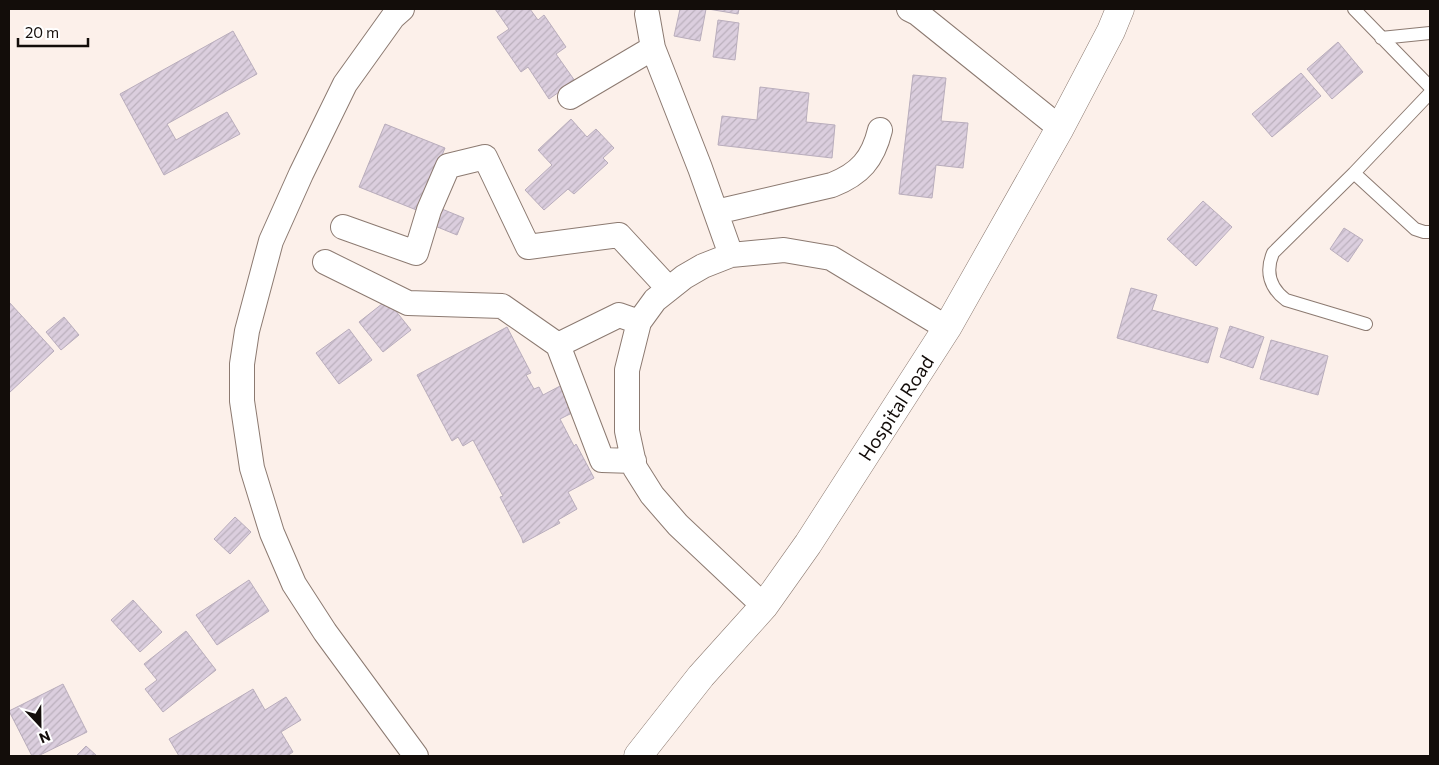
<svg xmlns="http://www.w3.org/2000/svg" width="1439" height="765" font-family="Commissioner,sans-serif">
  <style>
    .building { fill: url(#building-hatch); stroke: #b9adbc }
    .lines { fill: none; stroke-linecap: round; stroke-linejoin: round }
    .lane-casing { stroke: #8c7a71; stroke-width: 14 }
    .street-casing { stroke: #8c7a71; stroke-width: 26 }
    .secondary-casing { stroke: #8c7a71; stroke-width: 29 }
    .lane { stroke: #fff; stroke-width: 12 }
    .street { stroke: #fff; stroke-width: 24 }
    .secondary { stroke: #fff; stroke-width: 28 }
    .labels { text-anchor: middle; stroke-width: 4; stroke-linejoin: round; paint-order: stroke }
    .street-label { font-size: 19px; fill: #130d0a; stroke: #fff }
  </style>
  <defs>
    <pattern id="building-hatch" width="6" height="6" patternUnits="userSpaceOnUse" patternTransform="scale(1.25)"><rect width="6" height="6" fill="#dbcede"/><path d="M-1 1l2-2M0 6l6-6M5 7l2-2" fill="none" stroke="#bbb0bd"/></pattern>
  </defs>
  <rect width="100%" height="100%" fill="#fcf0ea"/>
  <path class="building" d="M495,9H530L538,20L544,15L566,47L556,54L575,81L549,99L528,67L521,72L497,37L509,29Z
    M680,9H706L700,41L674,36Z
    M708,9H739L738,14Z
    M718,20L739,23L735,60L713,57Z
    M233,31L257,74L167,124L176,140L227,112L240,134L164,175L120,94Z
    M1338,42L1363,72L1332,99L1307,69Z
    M1301,73L1321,96L1272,137L1252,114Z
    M913,75L946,78L941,121L968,123L963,168L936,165L932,198L899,194Z
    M760,87L809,93L806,122L835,125L832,158L718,145L722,116L757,120Z
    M571,119L587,137L596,129L614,148L603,158L608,163L574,194L568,189L544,210L525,190L552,165L538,150Z
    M385,124L445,148L419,211L359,187Z
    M1203,201L1232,227L1196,266L1167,239Z
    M437,207L464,218L457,235L430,224Z
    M1344,228L1363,240L1348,262L1330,249Z
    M1131,288L1157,295L1152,310L1218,328L1208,363L1117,338Z
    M387,300L411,330L383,352L359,322Z
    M9,302L54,351L9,393Z
    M64,317L79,335L61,350L46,332Z
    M1230,326L1264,337L1253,368L1220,357Z
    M507,327L531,373L526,375L534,389L539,387L543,395L562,385L576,411L560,419L574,446L576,444L594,478L568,492L577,509L558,520L560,523L523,543L522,539L500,497L503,496L473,440L463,446L458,437L452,441L417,375Z
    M349,329L372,360L339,384L316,353Z
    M1271,340L1328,356L1318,395L1260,379Z
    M235,517L251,532L230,554L214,539Z
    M249,580L269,611L217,645L196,615Z
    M133,600L162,632L140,652L111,620Z
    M186,631L216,670L163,712L145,689L157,680L144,664Z
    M63,684L87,732L38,756H32L9,711Z
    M253,689L265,710L286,697L301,720L281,732L293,752L287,756H179L169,739Z
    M86,746L97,756H76Z"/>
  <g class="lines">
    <g class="lane-casing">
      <path id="lane" d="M1354,9L1430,87
        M1381,38L1430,33
        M1354,173L1415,229L1424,232H1430
        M1366,324L1286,300C1270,288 1265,272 1273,253L1354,173L1430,93"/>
    </g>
    <g class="street-casing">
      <path id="street" d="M402,9L393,17L345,84L301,174L271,241L247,331L242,364V401L252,468L272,533L294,584L325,632L416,756
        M909,9L917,13L1060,128
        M647,14L653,48L700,168L731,255
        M570,97L653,48
        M716,212L832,185C860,174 873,159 880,130
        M343,227L416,253L429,210L448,166L485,157L528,247L619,235L669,289
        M325,262L408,303L502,306L558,345
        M634,461L602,460L558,345L619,315L639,322
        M764,606L678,525L652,495L635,468L627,431V370L639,322L655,300L684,277L703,266L731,255L784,250L831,258L947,328"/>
    </g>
    <g class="secondary-casing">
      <path id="secondary" d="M638,756L701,676L764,606L808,544L947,328L1060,128L1111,31L1120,9"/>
    </g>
    <use href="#lane" class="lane"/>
    <use href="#street" class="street"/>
    <use href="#secondary" class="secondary"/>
  </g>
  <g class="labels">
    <g class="street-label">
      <text transform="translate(896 408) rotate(-57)" y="7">Hospital Road</text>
    </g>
  </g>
  <rect width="1439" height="765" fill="none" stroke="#130d0a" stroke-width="20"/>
  <g transform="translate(40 725) rotate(158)" stroke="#ffffff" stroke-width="4" paint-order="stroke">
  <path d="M0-4L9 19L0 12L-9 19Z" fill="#130d0a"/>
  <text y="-8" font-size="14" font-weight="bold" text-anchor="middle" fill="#130d0a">N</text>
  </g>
  <path d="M18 38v8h70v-8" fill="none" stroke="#130d0a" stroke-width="2.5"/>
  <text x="25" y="38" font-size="15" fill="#130d0a" stroke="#ffffff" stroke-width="4" paint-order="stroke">20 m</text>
</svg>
